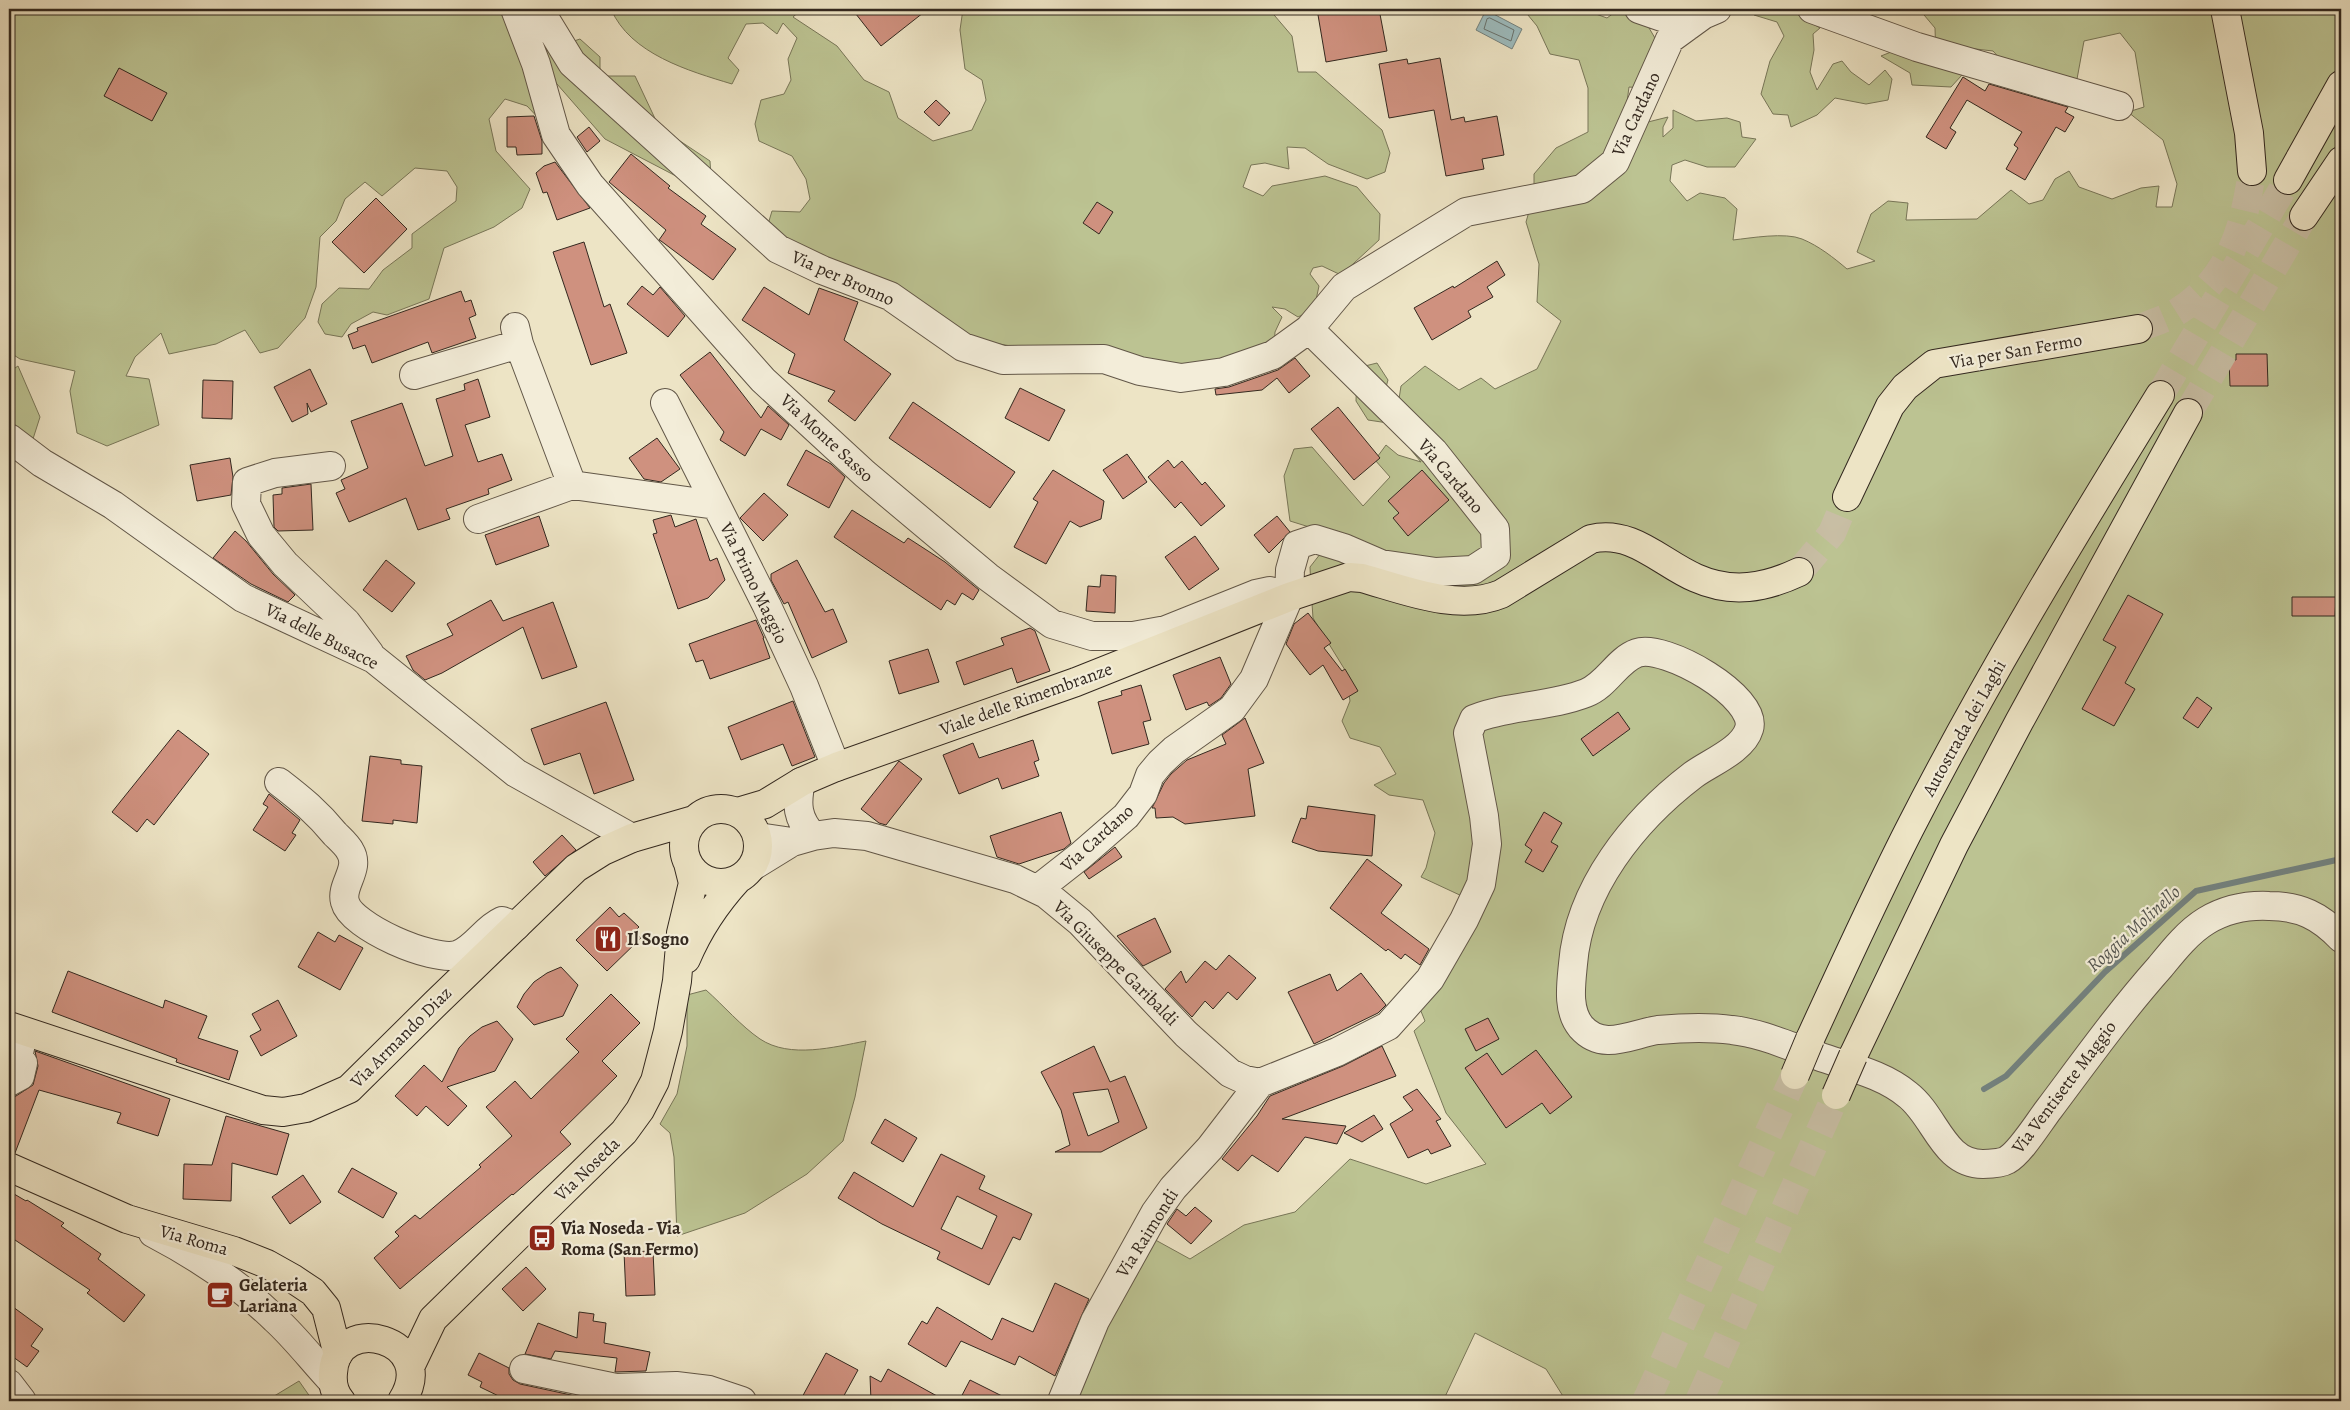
<svg xmlns="http://www.w3.org/2000/svg" width="2350" height="1410" font-family="Alegreya,serif">
  <style>
    .green { fill: #bcc392; stroke: #787658 }
    .water { fill: #9dbcbe; stroke: #73817e }
    .lines { fill: none; stroke-linecap: round; stroke-linejoin: round }
    .shore { stroke: #68726e; stroke-width: 1 }
    .stream { stroke: #73817e; stroke-width: 6 }
    .building { fill: #cf917f; stroke: #33281f; fill-rule: evenodd }
    .major-tunnel { stroke: #c8bea4; stroke-width: 28; stroke-dasharray: 28 14; stroke-linecap: butt }
    .highway-tunnel { stroke: #c8bea4; stroke-width: 28; stroke-dasharray: 28 14; stroke-linecap: butt }
    .minor-casing { stroke: #625748; stroke-width: 30 }
    .major-casing { stroke: #33281f; stroke-width: 30 }
    .highway-casing { stroke: #33281f; stroke-width: 30 }
    .minor { stroke: #f3edd9; stroke-width: 28 }
    .major { stroke: #ede4c5; stroke-width: 28 }
    .highway { stroke: #ede4c5; stroke-width: 28 }
    .highway-bridge-casing { stroke: #33281f; stroke-width: 30; stroke-linecap: butt }
    .highway-bridge { stroke: #ede4c5; stroke-width: 28 }
    .labels { text-anchor: middle; stroke-width: 4.5; stroke-linejoin: round; paint-order: stroke }
    .street-label { font-size: 18px; fill: #33281f; stroke: #f3edd9 }
    .poi-label { font-size: 18px; font-weight: bold; fill: #33281f; stroke: #f3edd9; text-anchor: start }
    .water-label { font-size: 19px; font-style: italic; fill: #53544f; stroke: #f3edd9 }
  </style>
  <rect width="100%" height="100%" fill="#ede4c5"/>
  <filter id="stains"><feTurbulence type="fractalNoise" baseFrequency=".004" numOctaves="4"/><feColorMatrix values="0 0 0 0 .2 0 0 0 0 .09 0 0 0 0 .02 0 0 0 .5 -.17"/></filter>
  <radialGradient id="worn" r=".72"><stop offset=".6" stop-color="#630" stop-opacity="0"/><stop offset="1" stop-color="#630" stop-opacity=".3"/></radialGradient>
  <path class="green" d="M9,9H553L568,43L580,39L600,57V76H635L659,127L710,161L711,177L697,187L605,139L550,76L544,124L527,106L505,99L489,119L496,151L530,189L522,208L494,227L444,248L429,299L387,315L373,312L351,324L342,337L325,334L318,322L322,304L339,288L369,289L383,270L412,248V234L456,201L457,187L447,171L415,168L382,196L365,182L345,199L336,221L320,237L316,287L305,318L278,348L260,353L245,330L216,344L169,354L161,333L135,357L126,376L149,379L159,425L107,446L77,433L70,391L75,371L20,359L9,352Z
    M611,9H802L793,17L837,46L864,80L889,92L898,118L933,141L972,130L986,100L982,80L965,69L960,30L963,9H1269L1292,36L1298,72H1316L1382,130L1390,153L1385,172L1367,179L1328,164L1305,148L1287,147L1289,169L1265,163L1251,165L1243,187L1263,196L1272,186L1325,176L1357,187L1380,214L1379,240L1341,275L1322,266L1313,268L1310,274L1319,286L1314,309L1298,317L1285,309L1272,307L1282,317L1275,332L1274,348L1223,369L1046,352L958,337L783,244L769,221L772,211L800,212L810,199L806,179L792,156L759,141L755,124L761,100L784,94L791,80L788,59L797,38L783,23L777,34L763,23L746,24L728,58L739,70L732,84C689,71 630,54 611,9Z
    M1523,9H1582L1607,18L1619,9L1645,21L1659,45L1656,89L1629,87L1627,102L1647,107L1648,122L1668,117L1663,127V137L1673,128V110L1696,121L1727,118L1740,122L1742,137L1756,139L1735,167H1707L1685,160L1672,165L1670,181L1687,201L1700,193L1725,198L1737,209L1733,240C1751,238 1785,232 1802,239C1819,246 1834,258 1847,269L1875,261L1857,252L1871,214L1888,201L1908,203L1906,220L1977,219L2011,190L2029,204L2043,200L2055,179L2069,171L2079,187L2112,199L2141,188L2159,186L2156,207H2172L2177,184L2163,140L2128,112L2144,107L2135,52L2120,33L2084,41L2077,79L2062,78L2005,64L1993,51L1958,47L1962,75L1951,87L1912,85L1910,73L1881,56L1896,50L1936,59L1935,28L1919,9H2341V1401H1566L1546,1369L1475,1333L1443,1401H1065L1150,1237L1190,1259L1244,1225L1295,1212L1350,1159L1426,1184L1486,1164L1446,1113L1414,1031L1425,1021L1418,1004L1464,897L1421,877L1426,868L1435,833L1423,800L1389,795L1374,785L1396,774L1380,747L1350,738L1342,721L1350,701L1345,670L1313,618L1311,589L1310,567L1335,535L1290,521L1284,476L1294,449L1312,447L1363,506L1390,477L1375,460L1386,445L1398,455L1421,462L1411,450L1428,439V429L1368,420L1356,401L1357,368L1377,363L1388,380L1384,394L1399,399L1401,386L1425,366L1459,390L1481,378L1495,389L1537,369L1561,321L1537,302L1539,264L1526,222L1534,194V174L1556,148L1588,132V88L1579,60L1550,54L1537,26Z
    M1750,9H1808L1797,14L1820,28L1813,34L1814,50L1810,72L1817,90L1833,64L1842,61L1851,72L1869,85L1885,70L1892,79L1888,100L1866,104L1835,98L1817,115L1791,127L1788,115L1773,114L1761,94L1770,61L1784,36L1777,22L1754,15Z
    M18,366L40,417L32,442L9,441V372Z
    M706,990C724,1006 741,1026 760,1039C790,1059 834,1047 866,1041L855,1097L843,1141L807,1174L745,1213L677,1236L674,1157L670,1133L660,1124L677,1094L687,1046V995Z
    M299,1381L313,1401H266Z"/>
  <path class="water" d="M1486,10L1522,29L1512,49L1476,30Z"/>
  <g class="lines">
    <path class="shore" d="M1490,18L1514,30L1511,41L1484,29L1487,19Z"/>
    <path class="stream" d="M1984,1089L2006,1076L2105,972L2196,891L2341,859"/>
  </g>
  <path class="building" d="M852,9H928L881,46Z
    M1317,9H1379L1387,51L1326,62Z
    M1440,58L1451,120L1464,117L1465,122L1497,116L1504,155L1482,159L1484,169L1446,176L1434,110L1389,118L1379,64L1407,59L1408,64Z
    M119,68L167,93L152,121L104,96Z
    M1963,77L1985,91L1989,84L2068,107L2065,112L2074,117L2065,132L2056,127L2025,180L2006,169L2018,148L2014,145L2022,132L1967,100L1950,128L1956,132L1946,149L1926,137Z
    M936,100L950,113L939,126L924,112Z
    M534,116L542,141V154L517,155L516,147H507V117Z
    M589,127L600,141L587,152L577,137Z
    M631,154L670,186L668,188L706,216L701,224L736,249L713,280L661,241L659,240L666,230L609,182Z
    M555,162L590,208L557,220L547,192L543,193L536,173L544,166Z
    M376,198L407,229L364,273L332,242Z
    M1097,202L1113,212L1099,234L1083,223Z
    M584,242L604,307L610,304L627,353L591,365L553,252Z
    M1497,261L1505,275L1487,287L1493,297L1468,311L1471,317L1432,340L1414,308L1453,286L1454,288Z
    M642,286L653,295L660,287L685,316L668,337L627,304Z
    M764,287L809,315L819,288L858,302L844,340L891,374L855,421L828,401L835,391L788,373L795,354L742,320Z
    M461,291L465,302L471,300L476,315L469,318L476,338L432,353L428,342L372,363L365,345L353,349L348,335L358,331L357,328Z
    M710,352L761,418L768,406L789,425L781,440L761,429L745,456L720,440L724,432L680,375Z
    M2236,354H2267L2268,386H2230L2229,360H2236Z
    M1295,358L1310,376L1289,393L1277,378L1262,390L1216,395L1215,389L1229,387L1278,370Z
    M310,369L327,404L311,412L307,403L308,414L292,422L274,387Z
    M478,379L490,417L465,425L478,462L502,454L512,480L488,489L489,494L446,509L450,519L418,530L406,498L349,522L336,493L345,489L341,480L368,468L351,421L402,403L425,466L453,456L436,399L465,390L464,384Z
    M203,380L233,381L232,419L202,418Z
    M1020,388L1065,410L1049,441L1005,418Z
    M913,402L1015,472L990,508L889,438Z
    M1338,407L1380,458L1354,480L1311,429Z
    M657,438L680,469L661,482L644,479L629,458Z
    M806,450L831,464L845,477L829,508L787,485Z
    M1127,454L1147,482L1123,499L1103,470Z
    M230,458L233,477L231,495L197,501L190,465Z
    M1168,460L1174,468L1182,461L1202,485L1205,482L1225,506L1201,526L1181,502L1175,508L1148,477Z
    M1053,470L1104,501L1101,519L1080,527L1070,521L1046,564L1014,547L1038,502L1033,499Z
    M1422,470L1449,500L1408,536L1393,518L1399,513L1388,501Z
    M311,484L313,530L278,531L274,527L273,495L282,494V488Z
    M764,493L788,515L763,541L740,518Z
    M852,510L904,543L908,538L945,562L979,590L973,600L962,593L955,605L947,600L941,610L834,537Z
    M671,515L675,527L696,519L710,561L717,558L725,580L708,598L678,609L653,534L657,533L653,520Z
    M539,516L549,546L496,565L485,535Z
    M1277,516L1290,532L1269,553L1254,535Z
    M235,531L246,541L273,574L295,595L288,602L251,584L213,558Z
    M1195,536L1219,569L1189,590L1165,557Z
    M386,560L415,583L392,612L363,590Z
    M797,560L825,612L833,609L847,642L812,658L788,602L784,604L771,580V574Z
    M1101,575L1116,576L1115,613L1086,611L1088,586L1100,587Z
    M2128,595L2163,614L2125,683L2135,689L2114,726L2082,709L2116,647L2103,640Z
    M2292,597H2336L2335,616H2292Z
    M491,600L503,621L553,602L577,667L542,679L523,627L442,673L425,680L413,670L406,656L453,635L447,624Z
    M1308,613L1331,643L1324,648L1342,671L1345,669L1358,691L1343,700L1323,665L1310,675L1286,644L1294,624Z
    M756,620L764,638H763L770,658L710,679L703,660L696,662L689,644Z
    M1030,628L1035,631L1050,671L1017,683L1012,668L964,685L956,662L1004,645L1001,638Z
    M928,649L939,682L899,694L889,661Z
    M1220,657L1231,684L1221,698L1209,706L1207,702L1186,710L1173,675Z
    M1141,685L1151,720L1143,722L1149,744L1112,754L1098,702L1122,695L1121,691Z
    M2197,697L2212,708L2198,728L2183,718Z
    M793,701L815,757L792,766L783,744L741,760L728,727Z
    M606,702L634,780L594,794L580,753L544,765L531,729Z
    M1618,712L1630,729L1593,756L1581,739Z
    M1245,718L1264,763L1248,769L1255,816L1185,824L1173,817L1156,818L1155,808H1152L1164,783L1171,774L1187,760L1226,744L1222,735Z
    M178,730L209,754L154,825L147,819L137,832L112,812Z
    M1033,740L1039,760L1034,762L1039,776L1002,789L998,778L959,794L943,755L973,743L979,758Z
    M370,756L401,760V764L422,766L417,823L393,820V824L362,821Z
    M899,761L922,779L886,825L879,823L861,809Z
    M269,794L300,820L292,833L296,835L285,851L253,830L268,807L263,804Z
    M1308,806L1375,815L1372,856L1318,851L1292,842L1301,818L1306,819Z
    M1061,812L1071,843L1064,849L1019,864L997,857L990,836Z
    M1544,812L1562,823L1551,842L1558,846L1543,872L1525,862L1532,850L1525,845Z
    M562,835L576,850L545,876L533,862Z
    M1115,847L1122,857L1089,879L1084,872Z
    M1367,859L1402,885L1381,913L1429,949L1420,965L1405,954L1401,959L1388,949L1386,951L1330,908Z
    M610,907L619,917L624,913L639,927L634,932L641,938L607,971L576,940Z
    M1155,918L1171,952L1143,966L1117,936Z
    M318,932L335,942L339,935L363,948L340,990L298,967Z
    M1229,955L1256,978L1237,1000L1228,992L1213,1009L1205,1001L1192,1017L1165,989L1181,971L1186,983L1205,961L1216,970Z
    M561,967L578,985L563,1016L534,1025L517,1007L524,994L534,982L547,973Z
    M68,971L163,1008L165,1000L207,1016L198,1038L238,1051L229,1080L176,1062L177,1059L52,1012Z
    M1361,973L1386,1005L1378,1013L1314,1044L1288,992L1330,974L1337,991Z
    M611,994L640,1023L602,1061L617,1076L560,1132L571,1144L513,1195L512,1194L400,1289L374,1258L399,1236L395,1232L415,1215L420,1219L481,1167L479,1165L512,1136L486,1107L515,1081L531,1099L579,1052L566,1039Z
    M278,1000L297,1036L261,1056L250,1036L261,1030L252,1014Z
    M1488,1018L1499,1039L1476,1051L1465,1029Z
    M497,1021L513,1039L495,1071L447,1087L467,1106L448,1126L426,1106L417,1116L395,1096L424,1065L442,1082L459,1048L470,1036L482,1027Z
    M1094,1046L1110,1082L1125,1076L1147,1128L1101,1152H1055L1070,1145L1061,1110L1041,1072ZM1108,1089L1119,1122L1088,1136L1073,1093Z
    M1382,1046L1396,1076L1282,1119L1346,1126L1337,1144L1305,1137L1278,1172L1252,1155L1238,1171L1222,1159L1257,1116L1270,1096L1343,1066Z
    M1536,1050L1572,1097L1550,1114L1542,1103L1506,1128L1465,1068L1487,1053L1502,1075Z
    M35,1051L170,1099L158,1136L117,1123L121,1113L39,1090L15,1153L9,1152V1098L16,1096L33,1085L38,1066Z
    M1417,1089L1441,1119L1436,1121L1451,1146L1431,1154L1428,1149L1408,1158L1390,1124L1413,1110L1403,1097Z
    M1374,1115L1383,1129L1362,1142L1344,1133Z
    M226,1116L289,1134L277,1175L232,1163L231,1201L183,1199L184,1164L212,1165Z
    M885,1119L917,1138L903,1162L871,1143Z
    M941,1154L985,1176L979,1189L1032,1214L1020,1240L1013,1237L989,1285L937,1259L940,1252L882,1224L838,1198L854,1172L913,1207ZM957,1196L997,1216L982,1249L941,1229Z
    M352,1168L397,1193L383,1218L338,1192Z
    M303,1175L321,1202L290,1224L272,1197Z
    M9,1191L26,1201L27,1200L64,1223L61,1226L101,1254L98,1259L145,1295L124,1322L87,1293L90,1290L9,1236Z
    M1195,1207L1212,1221L1191,1244L1167,1224L1177,1209L1186,1216Z
    M653,1251L655,1295L626,1296L624,1252Z
    M526,1267L546,1289L523,1311L502,1289Z
    M1055,1283L1089,1299L1055,1376L1019,1356L1015,1365L961,1341L946,1367L908,1344L922,1321L927,1324L937,1307L992,1340L1002,1318L1033,1332Z
    M215,1289L227,1298L222,1306L209,1298Z
    M9,1304L43,1329L31,1346L39,1351L27,1367L9,1354Z
    M579,1312L594,1314L593,1321L606,1323L604,1343L650,1352L646,1371L615,1372L617,1358L555,1351L551,1359L525,1354L538,1323L577,1338Z
    M479,1353L509,1368V1374L513,1380L520,1384L571,1395L586,1401H509L480,1387L482,1382L468,1375Z
    M826,1353L858,1370L841,1401H800Z
    M888,1369L946,1401H871L870,1376L881,1382Z
    M970,1380L1012,1401H959Z"/>
  <g class="lines">
    <path class="major-tunnel" d="M2138,329C2151,323 2166,319 2177,312C2230,279 2244,228 2252,171
      M1799,572L1832,533L1847,497"/>
    <path class="highway-tunnel" d="M2160,395L2288,180
      M2188,413L2304,216
      M1646,1401L1795,1075
      M1699,1401L1836,1095"/>
    <g class="minor-casing">
      <path id="minor" d="M515,9L536,64L556,135L590,185L763,380L865,474L988,577L1052,624L1092,636H1133L1166,630L1256,594L1270,591L1289,597
        M539,9L572,63L778,249L822,270L890,296L963,347L1003,360L1104,359L1140,371L1181,378L1224,372L1273,355L1309,329
        M1639,9L1688,26
        M1812,9L1917,47L2119,106
        M515,327L519,344L572,485L716,505
        M414,375L519,344
        M665,403L767,606L804,686L836,767
        M9,438L42,463L113,505L243,598L374,659L516,773L632,838
        M331,466L275,473L247,482L246,504L261,535L285,564L346,622L370,654
        M478,519L572,485
        M279,782C301,799 317,812 335,834C340,839 347,845 350,851C361,869 340,885 345,902C351,927 433,962 457,955C475,949 484,929 502,921L516,926
        M801,782C796,804 797,819 813,836
        M758,837L792,842
        M753,866L792,842L813,836L834,833L867,836L1015,879L1046,894L1080,922L1186,1034L1230,1073L1245,1080L1260,1083L1337,1052L1388,1026L1430,979L1464,920L1481,884L1487,844L1484,816L1468,733L1474,719C1510,705 1550,707 1586,693C1607,685 1617,660 1637,653C1664,643 1759,697 1749,729C1743,750 1709,763 1693,775C1634,820 1579,888 1573,964C1571,985 1567,1010 1581,1027C1603,1052 1631,1034 1658,1030C1679,1028 1711,1027 1732,1030C1761,1033 1791,1047 1818,1056C1849,1067 1883,1074 1908,1095C1936,1117 1943,1164 1983,1164C1989,1164 2002,1163 2007,1160C2020,1153 2039,1122 2049,1109C2085,1061 2120,1012 2160,967C2173,951 2188,932 2206,921C2226,909 2247,905 2269,906C2300,906 2320,916 2341,938
        M1038,889L1080,856L1126,816L1143,794L1150,775L1160,763L1174,750L1232,709L1254,679L1289,597L1290,570L1297,545L1315,539L1344,548L1381,564L1436,572L1473,570L1496,555L1495,529L1434,452L1309,329L1344,287L1466,212L1582,189L1615,162L1670,39L1703,15L1717,9
        M9,1029L23,1034L17,1062L23,1063L20,1076L9,1082
        M153,1233C197,1256 239,1284 275,1319C296,1338 313,1361 332,1381
        M524,1369L616,1388L676,1386L709,1390L742,1401
        M9,1384L22,1401
        M1062,1401L1095,1321L1155,1213L1173,1188L1210,1148L1260,1083"/>
    </g>
    <g class="major-casing">
      <path id="major" d="M2225,9L2249,133L2252,171
        M1847,497L1890,406L1905,387L1934,364L2138,329
        M684 846a37 37 0 1 1 74 0a37 37 0 1 1-74 0Z
        M738,812L765,804L801,782L836,767L1076,682L1289,597L1349,577L1362,578C1405,590 1458,612 1501,594L1591,539C1632,529 1661,563 1696,578C1732,594 1765,588 1799,572
        M686,959C699,928 716,903 738,879
        M9,1026L263,1110L283,1112L306,1108L349,1089L436,1003L576,868L603,851L632,838L694,820
        M9,1167L127,1219L234,1251L267,1264L292,1278L313,1292L326,1308L338,1355
        M410,1367L433,1319L624,1132L640,1110L655,1081L668,1031L677,981L681,933L693,883L688,863
        M341,1401C335,1394 332,1383 333,1373C336,1311 441,1339 402,1401"/>
    </g>
    <g class="highway-casing">
      <path id="highway" d="M2288,180L2341,85
        M2304,216L2341,161
        M1810,1039C1842,969 1874,899 1909,830C1985,681 2072,538 2160,395
        M1853,1056L1954,845L2019,722L2188,413"/>
    </g>
    <use href="#minor" class="minor"/>
    <use href="#major" class="major"/>
    <use href="#highway" class="highway"/>
    <g class="highway-bridge-casing">
      <path id="highway-bridge" d="M1795,1075L1810,1039
        M1836,1095L1853,1056"/>
    </g>
    <use href="#highway-bridge" class="highway-bridge"/>
  </g>
  <defs>
    <g id="restaurant-square" transform="scale(1.4375)"><rect x="-9" y="-9" width="18" height="18" rx="4" fill="#8f2418" stroke="#f3edd9"/><path d="M-5-6h1v4h1v-4h1v4h1v-4h1v5L-1.5 .5V6h-2V.5L-5-1ZM5-6V6H3V1.5H1.5Q1.5-4 5-6Z" fill="#fff"/></g>
    <g id="bus-square" transform="scale(1.4375)"><rect x="-9" y="-9" width="18" height="18" rx="4" fill="#8f2418" stroke="#f3edd9"/><path d="M-5-6H5V4H4V6H2V4H-2V6H-4V4H-5ZM-3.5-4V0h7V-4ZM-3.5 1.2v1.5H-2V1.2ZM2 1.2v1.5H3.5V1.2Z" fill="#fff"/></g>
    <g id="cafe-square" transform="scale(1.4375)"><rect x="-9" y="-9" width="18" height="18" rx="4" fill="#8f2418" stroke="#f3edd9"/><path d="M-5.5-4.5H6V0H3Q3 3.5 0 3.5H-2.5Q-5.5 3.5-5.5 0ZM3-3.2v2h1.7v-2ZM-6 4.5H4V6H-6Z" fill="#fff"/></g>
  </defs>
  <g fill-rule="evenodd">
    <use href="#restaurant-square" x="608" y="939"/>
    <use href="#bus-square" x="542" y="1238"/>
    <use href="#cafe-square" x="220" y="1295"/>
  </g>
  <g class="labels">
    <g class="street-label">
      <text transform="translate(1636 114) rotate(-65)" y="6">Via Cardano</text>
      <text transform="translate(843 278) rotate(24)" y="6">Via per Bronno</text>
      <text transform="translate(2016 351) rotate(-10)" y="6">Via per San Fermo</text>
      <text transform="translate(827 438) rotate(43)" y="6">Via Monte Sasso</text>
      <text transform="translate(1451 476) rotate(50)" y="6">Via Cardano</text>
      <text transform="translate(754 583) rotate(64)" y="6">Via Primo Maggio</text>
      <text transform="translate(322 636) rotate(27)" y="6">Via delle Busacce</text>
      <text transform="translate(1026 699) rotate(-20)" y="6">Viale delle Rimembranze</text>
      <text transform="translate(1964 728) rotate(-61)" y="6">Autostrada dei Laghi</text>
      <text transform="translate(1097 838) rotate(-42)" y="6">Via Cardano</text>
      <text transform="translate(1116 963) rotate(45)" y="6">Via Giuseppe Garibaldi</text>
      <text transform="translate(401 1037) rotate(-45)" y="6">Via Armando Diaz</text>
      <text transform="translate(2064 1087) rotate(-53)" y="6">Via Ventisette Maggio</text>
      <text transform="translate(587 1169) rotate(-44)" y="6">Via Noseda</text>
      <text transform="translate(1147 1233) rotate(-58)" y="6">Via Raimondi</text>
      <text transform="translate(194 1240) rotate(16)" y="6">Via Roma</text>
    </g>
    <g class="poi-label">
      <text x="627" y="945">Il Sogno</text>
      <text x="561" y="1234">Via Noseda - Via<tspan x="561" dy="21">Roma (San Fermo)</tspan></text>
      <text x="239" y="1291">Gelateria<tspan x="239" dy="21">Lariana</tspan></text>
    </g>
    <g class="water-label">
      <text transform="translate(2133 928) rotate(-42)" y="7">Roggia Molinello</text>
    </g>
  </g>
  <rect width="2350" height="1410" fill="none" stroke="#ede4c5" stroke-width="30"/>
  <rect x="10" y="10" width="2330" height="1390" fill="none" stroke="#33281f" stroke-width="2.5"/>
  <rect x="15" y="15" width="2320" height="1380" fill="none" stroke="#33281f"/>
  <rect width="100%" height="100%" filter="url(#stains)"/>
  <rect width="100%" height="100%" fill="url(#worn)"/>
</svg>
